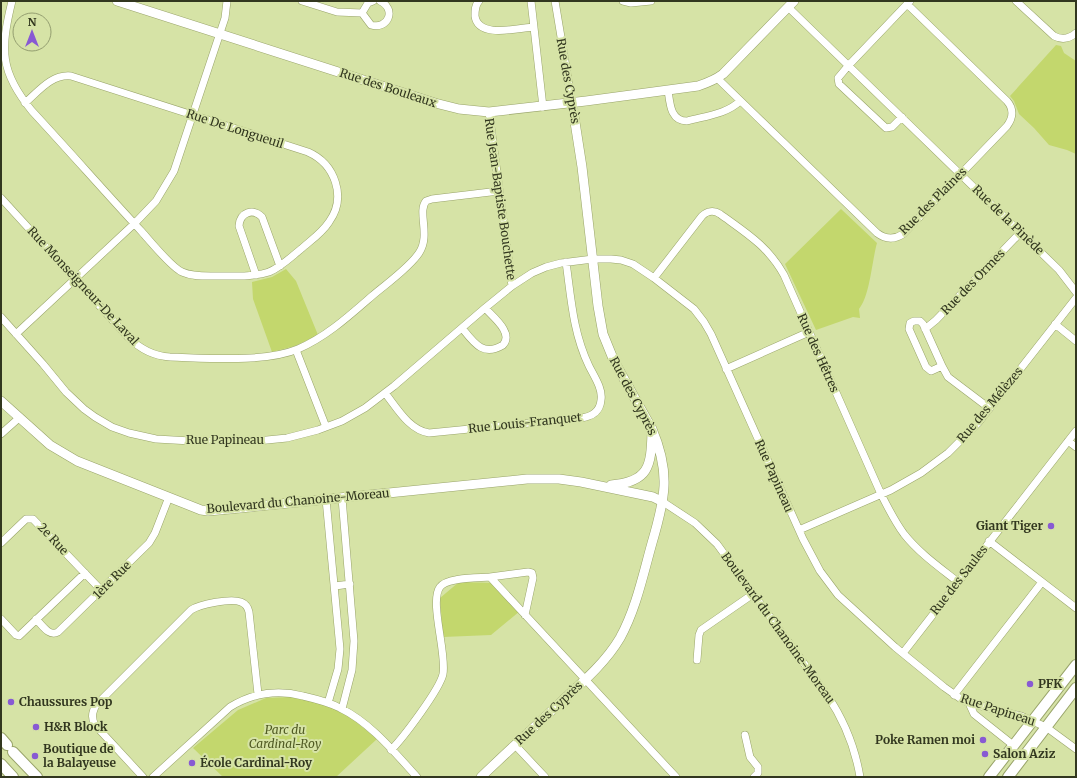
<svg xmlns="http://www.w3.org/2000/svg" width="1077" height="778" font-family="Merriweather,serif">
  <style>
    .green { fill: #c3d76d }
    .lines { fill: none; stroke-linecap: round; stroke-linejoin: round }
    .minor-casing { stroke: #99a46a; stroke-width: 8 }
    .tertiary-casing { stroke: #99a46a; stroke-width: 10 }
    .secondary-casing { stroke: #99a46a; stroke-width: 12 }
    .minor { stroke: #fff; stroke-width: 7 }
    .tertiary { stroke: #fff; stroke-width: 9 }
    .secondary { stroke: #fff; stroke-width: 10 }
    .poi-dot { fill: #885ad3; stroke: #d6e3a6; stroke-width: 1.5 }
    .labels { text-anchor: middle; stroke-width: 4; stroke-linejoin: round; paint-order: stroke }
    .street-label { font-size: 12px; fill: #32371f; stroke: #d6e3a6 }
    .poi-label { font-size: 12px; font-weight: bold; fill: #32371f; stroke: #d6e3a6; text-anchor: start }
    .park-label { font-size: 12px; font-style: italic; fill: #505a23; stroke: #d6e3a6 }
  </style>
  <rect width="100%" height="100%" fill="#d6e3a6"/>
  <path class="green" d="M1056,45L1061,46L1064,53L1076,61V154L1067,150L1049,145L1034,128L1019,114L1014,101L1010,96Z
    M841,209L877,243C872,260 870,296 859,309L860,318L853,317L816,330L785,264Z
    M286,269L296,281L318,335L295,346L272,352L253,299L252,282L272,277Z
    M459,582L497,583L520,611L491,635L443,637L440,598Z
    M291,697L334,704L377,739L336,777H223L193,748L238,710L266,698Z"/>
  <g class="lines">
    <g class="minor-casing">
      <path id="minor" d="M12,1C0,50 0,72 32,111C69,151 105,192 142,232C151,242 171,267 182,272C193,277 206,276 218,276C235,276 253,277 269,272C281,267 291,257 301,249C310,241 322,233 329,222C347,197 335,164 308,152L71,76C51,74 38,92 25,103
        M302,1L337,12L362,13
        M373,1L368,3L362,13L371,25C388,30 397,9 380,1
        M479,1C475,5 475,10 475,16C478,39 518,28 534,27
        M531,1L543,107
        M555,1L572,103
        M623,1L631,3L651,1
        M1016,1L1054,36C1062,40 1069,39 1076,33
        M788,7L1059,270L1076,292
        M717,78L877,233C885,239 894,240 903,234L1007,126C1013,118 1014,109 1007,101L907,4
        M668,90C670,103 670,121 687,121C705,116 727,114 740,101
        M489,112L512,286
        M902,117L892,127L886,128L839,84L838,78L848,66L910,1
        M1,198L128,337C140,349 153,356 170,357C207,358 264,363 298,349C326,337 349,316 372,296C386,284 409,268 419,253C431,235 417,212 426,201L432,199L499,191
        M256,275L239,226C240,212 253,208 262,217L280,266
        M654,278L702,216C707,211 714,210 720,214C746,233 768,246 784,275L881,494C888,508 895,522 904,534C919,553 939,567 958,582
        M1,317L43,364L66,392L84,409L95,417L112,427L129,433L156,439L191,441H257L287,438L318,430L342,421L365,408L394,386L485,308L512,286L532,273L546,267L561,263L593,259H611L621,260L633,264L654,278L694,309L704,322L711,334L803,539L820,571L838,595L895,647L944,687L961,699L969,703L1021,716L1046,727L1076,749
        M914,321H920L923,324L942,366L931,371L926,367L909,329L910,323Z
        M1055,324L1076,341
        M462,328C474,343 483,357 503,345C514,333 493,317 485,308
        M925,329L936,320L1020,233
        M16,334L135,223L156,201L174,171L225,18L227,1
        M296,350L326,427
        M942,366L948,377L989,408
        M726,369L809,332
        M385,393C397,408 409,430 429,433L580,418C591,417 600,412 601,400C603,389 594,376 589,366C573,333 571,298 566,262
        M1,434L19,418
        M1068,441L1076,447
        M342,498L354,641L352,670L342,709
        M326,499L340,649L338,669L328,703
        M663,502L695,523L717,544L827,695C844,720 855,747 860,777
        M799,530L891,490L921,473L948,453L978,423L1076,298
        M989,541L1076,608
        M1,543L26,519H33L101,590
        M490,577L528,572L532,573L533,578L525,615
        M335,586L350,584
        M1,619L16,635L19,636L85,573
        M36,619C42,625 49,637 58,632L149,543L155,533L169,497
        M903,653L1076,431
        M697,660L699,635L701,630L753,594
        M954,695L1042,582
        M969,703L974,714L1013,745
        M745,735L750,757L758,767V773L754,777
        M515,745L545,777
        M391,750C403,738 440,689 443,674C447,654 429,601 440,587C447,577 478,578 490,577L676,777
        M143,777L95,725C91,718 92,711 97,704L191,610C200,604 231,598 241,602C246,604 248,607 249,612L258,694
        M153,777L230,707C253,693 277,689 303,696C316,699 329,702 340,708C371,723 394,752 417,777"/>
    </g>
    <g class="tertiary-casing">
      <path id="tertiary" d="M117,1L435,103L459,109L489,112L586,101L698,86C707,83 715,80 723,74L794,1
        M1,401L50,445L77,461L201,510L208,511L230,509L527,479H559L581,482L653,497L663,502
        M611,485C649,482 651,466 652,433
        M481,777C508,751 536,726 563,700C583,682 606,662 620,638C636,609 643,575 652,543C665,499 671,473 652,429L614,361L603,334L598,306L582,167L572,103"/>
    </g>
    <g class="secondary-casing">
      <path id="secondary" d="M1,738L7,745
        M13,752L37,777
        M1,764L13,777
        M989,777L1076,665
        M1008,777L1076,688"/>
    </g>
    <use href="#minor" class="minor"/>
    <use href="#tertiary" class="tertiary"/>
    <use href="#secondary" class="secondary"/>
  </g>
  <g class="poi-dot">
    <circle cx="1051" cy="526" r="4"/>
    <circle cx="1030" cy="684" r="4"/>
    <circle cx="11" cy="702" r="4"/>
    <circle cx="36" cy="727" r="4"/>
    <circle cx="983" cy="740" r="4"/>
    <circle cx="985" cy="754" r="4"/>
    <circle cx="35" cy="756" r="4"/>
    <circle cx="192" cy="763" r="4"/>
  </g>
  <g class="labels">
    <g class="street-label">
      <text transform="translate(568 81) rotate(80)" y="4">Rue des Cyprès</text>
      <text transform="translate(388 88) rotate(18)" y="4">Rue des Bouleaux</text>
      <text transform="translate(235 129) rotate(18)" y="4">Rue De Longueuil</text>
      <text transform="translate(500 199) rotate(82)" y="4">Rue Jean-Baptiste Bouchette</text>
      <text transform="translate(933 201) rotate(-45)" y="4">Rue des Plaines</text>
      <text transform="translate(1008 220) rotate(44)" y="4">Rue de la Pinède</text>
      <text transform="translate(973 282) rotate(-46)" y="4">Rue des Ormes</text>
      <text transform="translate(83 286) rotate(47)" y="4">Rue Monseigneur-De Laval</text>
      <text transform="translate(818 353) rotate(66)" y="4">Rue des Hêtres</text>
      <text transform="translate(633 396) rotate(62)" y="4">Rue des Cyprès</text>
      <text transform="translate(990 405) rotate(-50)" y="4">Rue des Mélèzes</text>
      <text transform="translate(525 423) rotate(-6)" y="4">Rue Louis-Franquet</text>
      <text x="225" y="444">Rue Papineau</text>
      <text transform="translate(774 476) rotate(66)" y="4">Rue Papineau</text>
      <text transform="translate(298 501) rotate(-5)" y="4">Boulevard du Chanoine-Moreau</text>
      <text transform="translate(53 539) rotate(47)" y="4">2e Rue</text>
      <text transform="translate(112 580) rotate(-45)" y="4">1ère Rue</text>
      <text transform="translate(959 580) rotate(-52)" y="4">Rue des Saules</text>
      <text transform="translate(778 628) rotate(54)" y="4">Boulevard du Chanoine-Moreau</text>
      <text transform="translate(998 710) rotate(18)" y="4">Rue Papineau</text>
      <text transform="translate(549 713) rotate(-43)" y="4">Rue des Cyprès</text>
    </g>
    <g class="poi-label">
      <text x="1043" y="530" text-anchor="end">Giant Tiger</text>
      <text x="1038" y="688">PFK</text>
      <text x="19" y="706">Chaussures Pop</text>
      <text x="44" y="731">H&amp;R Block</text>
      <text x="975" y="744" text-anchor="end">Poke Ramen moi</text>
      <text x="43" y="753">Boutique de<tspan x="43" dy="14">la Balayeuse</tspan></text>
      <text x="993" y="758">Salon Aziz</text>
      <text x="200" y="767">École Cardinal-Roy</text>
    </g>
    <g class="park-label">
      <text x="285" y="734">Parc du<tspan x="285" dy="14">Cardinal-Roy</tspan></text>
    </g>
  </g>
  <rect width="1077" height="778" fill="none" stroke="#32371f" stroke-width="4"/>
  <g transform="translate(32 32)"><circle r="19" fill="#d6e3a6" stroke="#949e70"/>
  <path d="M0-3L7 15L0 10L-7 15Z" fill="#885ad3"/>
  <text y="-6" font-size="11" font-weight="bold" text-anchor="middle" fill="#32371f">N</text>
  </g>
</svg>
